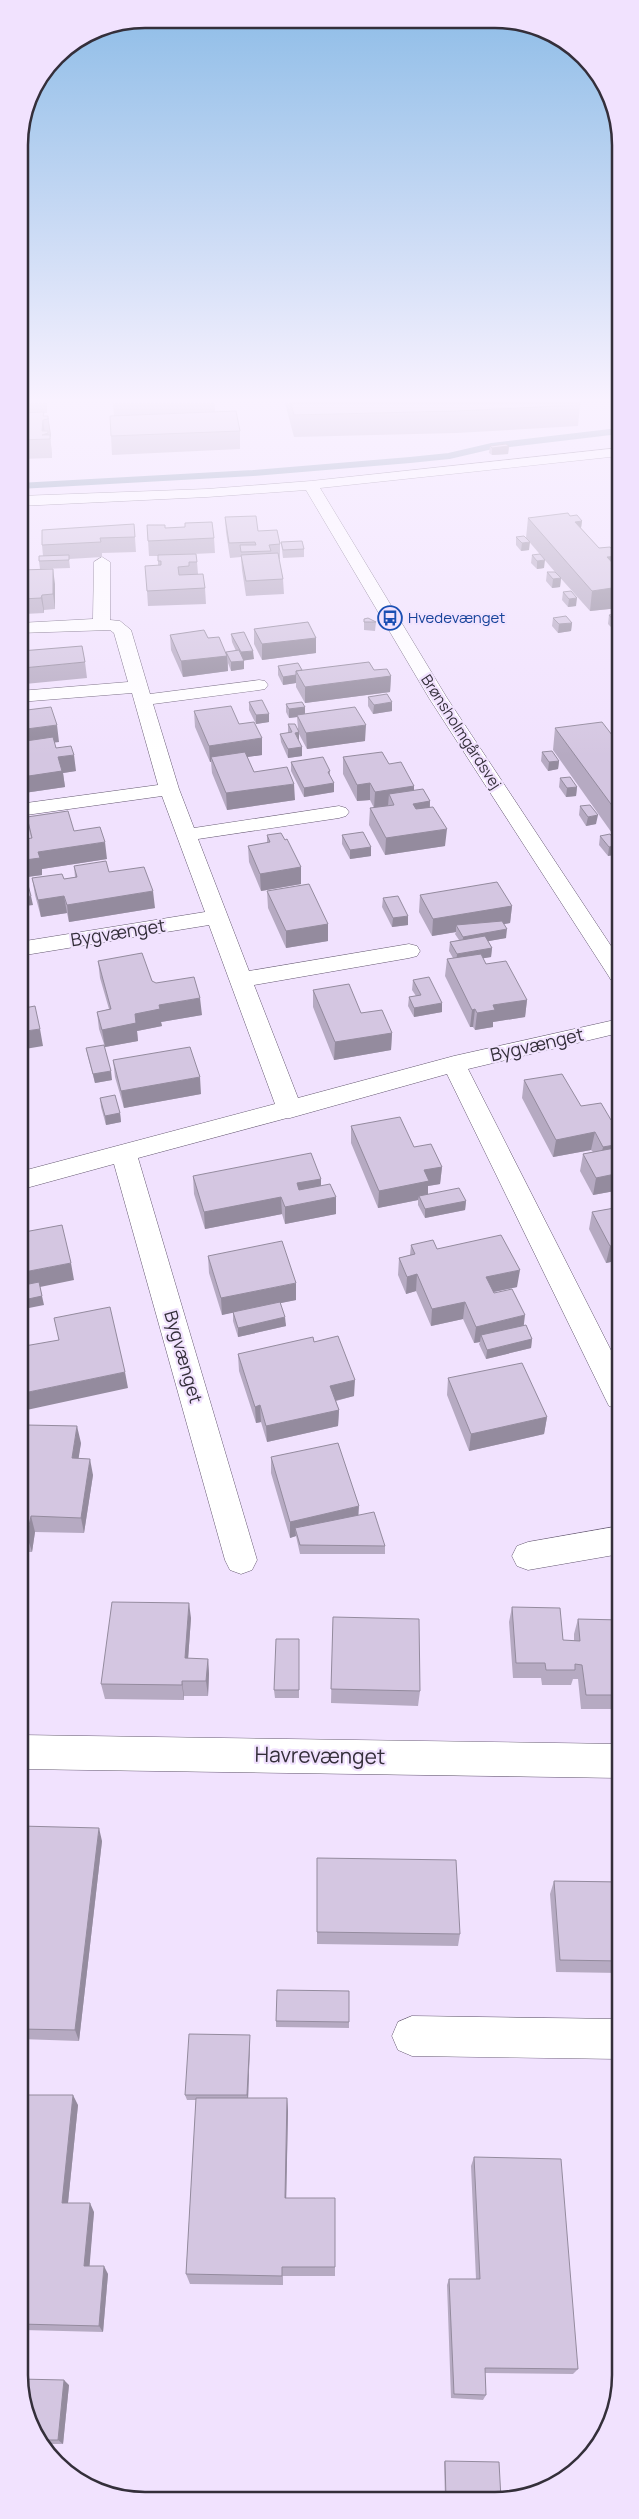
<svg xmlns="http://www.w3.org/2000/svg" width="639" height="2519" font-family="Manrope,sans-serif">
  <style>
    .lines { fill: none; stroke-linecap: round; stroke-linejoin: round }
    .stream { stroke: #839ab2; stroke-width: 6 }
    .minor-casing { stroke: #655971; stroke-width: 1 }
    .minor { fill: #fff; fill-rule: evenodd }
    .wall { fill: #b6aac2 }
    .shaded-wall { fill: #948b9e }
    .building { fill: #d4c6e1; stroke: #948b9e }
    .labels { text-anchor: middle; stroke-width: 4.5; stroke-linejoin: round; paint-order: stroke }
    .far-transit-label { font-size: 15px; fill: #164399; stroke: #f1e2fe; text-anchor: start }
    .far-street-label { font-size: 15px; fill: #342f3a; stroke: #f1e2fe }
    .street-label { font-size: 18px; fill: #342f3a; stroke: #f1e2fe }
    .near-street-label { font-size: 21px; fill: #342f3a; stroke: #f1e2fe }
    .rim { fill: none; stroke: #342f3a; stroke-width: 2.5 }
  </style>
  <rect width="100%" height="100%" fill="#f1e2fe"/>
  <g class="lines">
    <path class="stream" d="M19,486L253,473L410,460L449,456L492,446L619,431"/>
    <g class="minor-casing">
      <path id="minor" d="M619,448V456L320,488L447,698L619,958V982L611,980L608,975L429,698L306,490L207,497L19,506V496L207,489L311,481Z
        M102,557L110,562V620L120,621L131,630L150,694L259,680L265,681L268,685L265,689L259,690L153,704L179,789L194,828L339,806L346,808L349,812L346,816L339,818L198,839L249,971L409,944L417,946L420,951L417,956L409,958L254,985L298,1098L454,1056L619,1019V1033L468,1069L620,1368V1410L609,1406L605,1398L447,1074L290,1118H287L138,1158L257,1560L252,1570L241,1574L230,1570L225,1560L114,1164L19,1190V1172L275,1104L209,925L19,956V942L205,912L162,796L19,816V804L158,785L132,693L19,702V691L128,682L114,633L110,630L19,633V623L93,619L94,562Z
        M620,1526V1554L528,1570L517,1566L512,1556L517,1546L528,1542Z
        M20,1735L620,1744V1778L20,1769Z
        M412,2016L620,2019V2059L412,2056L398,2050L392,2036L398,2022Z"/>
    </g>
    <use href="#minor" class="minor"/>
  </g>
  <path class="wall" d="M19,403H47V413H44V416H48L51,435L50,438L52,458L19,459Z
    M113,403H215V412L240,431V449L112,455L111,436L114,416Z
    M285,403H579L580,405L578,426L456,433L294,437Z
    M490,446H509L508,454L492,455L489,453Z
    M570,516L582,521L581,528L599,548L618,556L617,568L619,570V617L615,631L608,624L609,615H618L619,608L590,611L556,573L561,578L560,587L552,588L546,581L547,572H555L526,538L528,518Z
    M225,517L258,531L280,544V559H279L283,579L284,594L246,596L242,570L241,557L230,558L226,532Z
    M134,524L136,552L102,553V557L69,559L70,568L40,569L39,561L43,556L42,545Z
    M147,525L214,538L215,553L149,556Z
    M516,537L529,550L521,551L516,545Z
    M281,542L304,549V557L283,558Z
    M158,555L197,562L198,574L205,588L206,604L148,606L147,591L158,566Z
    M532,555L544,568L537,569L531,563Z
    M55,584V609L44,610V613L24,614V611H21L19,596Z
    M563,592L576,606L568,607L562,600Z
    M553,618L572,623L571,631L558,633L552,626Z
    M364,619L376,622L375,631L364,630Z
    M254,629L316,638V653L262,660L254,644Z
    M231,634L254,659L244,660V669L231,671L228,663V671L183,677L171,650L170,635L208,638L226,653L236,651L232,642Z
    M19,655L22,678H19Z
    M85,662L87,678L25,684L23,668Z
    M278,666L302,670H374L391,676L390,692L305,703L296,687V683L283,685L278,675Z
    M368,697L392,711L373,714L368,706Z
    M249,702L269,714V722L256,724L249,710Z
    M286,704L305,707V714L365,741L307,749L299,734V741L302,756L288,758L281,742L280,734L288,733V724L298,729L297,717L289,718L286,712Z
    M19,711L59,742H54L56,748L76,771L63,773L65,787L24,793L19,774Z
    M194,711L239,724L262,738V755L247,757L254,772L295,800L227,810L212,773L211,762H210L195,727Z
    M555,728L619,744V843L553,750Z
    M542,752L559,761L558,769L548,771L541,761Z
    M343,757L389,764L414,786V791L430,801V807L445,846L385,855L369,825L370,808H374L370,800L357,801L343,774Z
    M291,762L330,771V776L334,792L304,797L291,771Z
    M560,778L577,787L576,796L566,797L559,787Z
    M580,806L596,824L586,826L579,815Z
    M27,817L74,831L107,859L42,869V875L27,877L22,857L19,840L31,839Z
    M267,835L285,840L301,867V884L261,891L249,862L248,846L267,843Z
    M342,835L371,847V856L350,859L342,844Z
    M600,836L619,845L618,854L608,856L599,845Z
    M74,866L109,872L155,908L69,922L67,913L41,917L35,895L32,878L64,879L75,877Z
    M267,891L328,924V941L286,948L268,908Z
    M420,895L512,906L510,923L504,924L506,938L488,941L492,948L491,957L483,958L486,964L527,1000L525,1017L493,1022V1027L475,1030L473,1027H470L445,976L447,959L453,958L449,951L450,942L459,940L455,934L456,932L432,936L419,912Z
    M383,898L408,925L392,927L382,907Z
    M98,961L152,981L202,1015L161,1022L162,1026L137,1031L138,1041L105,1047L99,1029L97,1012L109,1009L100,978Z
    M413,980L442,1012L414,1017L408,1006L409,997L416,996L412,990Z
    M313,990L361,1013L392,1033L391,1050L334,1060L313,1007Z
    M86,1048L112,1080L95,1083L88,1057Z
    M113,1060L201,1094L124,1108L115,1077Z
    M524,1080L611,1120L620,1118V1190L593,1195L580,1171L583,1154L593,1152L591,1150L553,1157L522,1098Z
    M100,1098L120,1113L121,1122L106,1125L101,1107Z
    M351,1126L414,1147L442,1167L440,1184L428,1186V1194L466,1201L465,1210L425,1218L418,1205V1200L378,1208L351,1143Z
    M193,1176L321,1179V1186L336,1214L285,1224L282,1214L205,1229L194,1194Z
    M620,1207V1260L606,1263L589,1229L592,1212Z
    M411,1245L437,1249L517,1287L494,1292L524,1326L532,1339L531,1348L486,1359L479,1344L480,1342L474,1343L463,1319L431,1326L416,1291L406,1294L398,1275L399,1258L410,1255Z
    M208,1256L296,1300L280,1303L286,1326L238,1337L233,1321V1312L222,1315L209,1273Z
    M314,1342L354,1396L336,1401L339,1410L338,1426L267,1442L261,1422L256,1423L239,1371L238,1354Z
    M448,1378L547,1417L544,1434L469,1451L447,1395Z
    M81,1443L78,1459L93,1475L84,1533L35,1532L32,1552H20V1457Z
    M271,1457L358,1515L385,1546V1554H300L296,1536L290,1538L271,1473Z
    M512,1607L563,1640L574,1641V1634L578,1619L620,1620V1709H581L578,1679H573L571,1685H542L541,1678H513L509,1622Z
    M333,1617L420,1691L418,1706L331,1703Z
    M191,1618L188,1659H208L209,1674L208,1696H184V1700L105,1699L101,1684Z
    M299,1639V1698H275L274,1690Z
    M20,1826L102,1841L79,2041L20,2039Z
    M317,1858L460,1934L458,1946L317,1944Z
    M554,1881L620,1882V1973L556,1972L550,1894Z
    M276,2021L349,2022V2028L276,2027Z
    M250,2041L248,2098H287L288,2111L286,2198L335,2267V2276H283V2285L190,2284L186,2274L196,2100H187L185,2095Z
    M20,2095L78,2105L68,2203L94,2212L89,2266L108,2274L103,2332L23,2330L20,2327V2292L21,2283H20Z
    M474,2157L578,2369L573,2374L485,2373L486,2395L483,2400L451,2398L447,2285L449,2279H476L471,2166Z
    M69,2385L63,2444H44L20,2391Z
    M445,2461L501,2499H445L444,2462Z"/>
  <path class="shaded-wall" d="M46,403H47V413Z
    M48,416L51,435L50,438L48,419Z
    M43,420L45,434L48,431L49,439L42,435Z
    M50,435L52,454V458L50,439Z
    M509,446L508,454L492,455V448Z
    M582,521L579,541L575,522Z
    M530,542L529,550L521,551L522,543Z
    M618,556L615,576L607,557Z
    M545,560L544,568L537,569V561Z
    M53,569L55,584V609L53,594Z
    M561,578L560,587L552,588L553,579Z
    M619,587V608L590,611L592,591Z
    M42,595L44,610V613L41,598Z
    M577,598L576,606L568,607L569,599Z
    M619,622V631H615L616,623Z
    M572,623L571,631L558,633L559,624Z
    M316,638V653L262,660V644Z
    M253,651L254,659L241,661V652Z
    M227,656L228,671L183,677L181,661Z
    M244,661V669L231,671V662Z
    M296,675V683L283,685V677Z
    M391,676L390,692L305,703V687Z
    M392,702V711L373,714L374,705Z
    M305,707V716L297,715V717L289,718V709Z
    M269,714V722L256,724V715Z
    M57,725L59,742L19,747V730Z
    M366,725L365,741L307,749L306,733Z
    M299,732V741L295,742V733Z
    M262,738V755L213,762L211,757V762H210L209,746Z
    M302,747V756L288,758V749Z
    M74,755L76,771L63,773L65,787L24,793L22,777L58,757Z
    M559,761L558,769L548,771L549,762Z
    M334,783V792L304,797V788Z
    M370,783V800L357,801V785Z
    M294,784L295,800L227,810L226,793Z
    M414,786V803L389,794L388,806L374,808L375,792Z
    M577,787L576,796L566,797L567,788Z
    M430,801L429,818L412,820L413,804Z
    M598,815L596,824L586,826L588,817Z
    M447,829L445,846L385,855L386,838Z
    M105,842L107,859L42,869V875L27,877L25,860L38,852Z
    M619,845L618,854L608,856L609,847Z
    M371,847V856L350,859V850Z
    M301,867V884L261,891L260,874Z
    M153,891L155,908L69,922L67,905Z
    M31,896L33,905L19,907V898Z
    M64,896L67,913L41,917L38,900Z
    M512,906L510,923L460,932L456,925V932L432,936L433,919Z
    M408,916V925L392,927L393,918Z
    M328,924V941L286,948V931Z
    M507,929L506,938L462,946L463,937Z
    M492,948L491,957L456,963L457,954Z
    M200,998L202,1015L161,1022L162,1026L137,1031L138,1041L105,1047L102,1030L135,1014L159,1005Z
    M527,1000L525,1017L493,1022V1027L475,1030L477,1013L493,1005Z
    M442,1003V1012L414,1017V1008Z
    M475,1009L473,1027H470L472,1010Z
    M40,1029L43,1046L19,1050V1032Z
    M392,1033L391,1050L334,1060L335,1042Z
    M111,1071L112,1080L95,1083L93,1074Z
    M200,1077L201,1094L124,1108L121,1091Z
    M120,1113L121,1122L106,1125L105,1116Z
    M24,1123L27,1140L19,1141V1124Z
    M595,1132L591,1150L553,1157L556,1140Z
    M620,1144V1160L599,1164L603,1147Z
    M442,1167L440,1184L428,1186V1198L419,1196L418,1200L378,1208L379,1191L424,1170Z
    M620,1173V1190L593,1195L596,1178Z
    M321,1179V1196L297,1200V1183Z
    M281,1197L282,1214L205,1229L204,1212Z
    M336,1197V1214L285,1224V1207Z
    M466,1201L465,1210L425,1218V1209Z
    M620,1244V1260L606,1263L610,1246Z
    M71,1263L74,1280L40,1287L44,1305L19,1310V1273Z
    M520,1270L517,1287L484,1294L486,1277Z
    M417,1274L416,1291L406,1294L407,1277Z
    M296,1283V1300L222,1315L221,1298Z
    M465,1302L463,1319L431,1326L432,1309Z
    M525,1315L523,1332L481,1335L480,1342L474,1343L476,1327Z
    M285,1317L286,1326L238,1337V1328Z
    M532,1339L531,1348L486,1359L487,1350Z
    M125,1372L128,1388L22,1411L24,1425H20L19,1394Z
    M355,1380L354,1396L330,1402V1386Z
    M260,1405L261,1422L256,1423L255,1407Z
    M339,1410L338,1426L267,1442L266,1426Z
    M547,1417L544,1434L469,1451L471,1434Z
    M77,1426L81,1443L76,1475L72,1458Z
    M90,1459L93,1475L84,1533L81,1518Z
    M359,1506L358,1522L295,1528L296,1536L290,1538V1522Z
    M31,1516L35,1532L32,1552L27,1536Z
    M189,1603L191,1618L187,1673L185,1658Z
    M208,1659L209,1674L208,1696L206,1681Z
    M182,1681L184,1696V1700L182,1685Z
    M99,1828L102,1841L79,2041L75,2030Z
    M250,2035V2041L248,2101L247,2095Z
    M73,2095L78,2105L67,2212L62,2203Z
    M287,2098L288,2111L286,2209L285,2198Z
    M90,2203L94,2212L89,2273L84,2266Z
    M104,2266L108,2274L103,2332L99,2326Z
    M64,2380L69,2385L63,2444L58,2440Z"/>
  <path class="building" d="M291,403H579L580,405L457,411L294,415Z
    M236,411L240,431L111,436L110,416Z
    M44,412L43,416H48V419L43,420L42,431H48V433L42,435H50V439L19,440V413Z
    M506,444L509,446L492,448L490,446Z
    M568,513L570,516L577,515L582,521L575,522L599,548L610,547L618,556L607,557L619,570V587L592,591L528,518Z
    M256,516L258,531L277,530L280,544L269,545L271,551L241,552L240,545H256L255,542L229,543L225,517Z
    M212,522L214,538L148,541L147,525H165V528L185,527V523Z
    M134,524L135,537L100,538L101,542L42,545V530Z
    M524,536L530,542L522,543L516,537Z
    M302,541L304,549L283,550L281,542Z
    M278,553L283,579L246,581L241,555Z
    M196,554L197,562H189V566L178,567L179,575L203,574L205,588L147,591L145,566L161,565V561H158V555Z
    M540,554L545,560L537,561L532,555Z
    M69,555V560L39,561V556Z
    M53,569V594L42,595L41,598L22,599V595L19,596L21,570Z
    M547,572H555L561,578L553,579Z
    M571,591L577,598L569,599L563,592Z
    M617,614L619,617V622L616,623L609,615Z
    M566,616L572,623L559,624L553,618Z
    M368,618L376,622H364V619Z
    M308,622L316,638L262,644L254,629Z
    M204,630L208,638L219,637L227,656L181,661L170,635Z
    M244,632L253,651L241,652L231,634Z
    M82,646L85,662L23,668L21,651Z
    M239,650L244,661L231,662L226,652Z
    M19,655L21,669H19Z
    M369,662L374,670L387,669L391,676L305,687L296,671Z
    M298,663L302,670L296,671V675L283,677L278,666Z
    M387,694L392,702L374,705L368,697Z
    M262,700L269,714L256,715L249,702Z
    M302,702L305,707L289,709L286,704Z
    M231,706L239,724L254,722L262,738L209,746L194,711Z
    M51,707L57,725L19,730V711Z
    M355,707L366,725L306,733L297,715Z
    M602,722L619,744V815L555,728Z
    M288,724H295L299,732L295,733L302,747L288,749L280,734L292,732Z
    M53,737L56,748L71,746L74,755L58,757L62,771L22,777L19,768V742Z
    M552,751L559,761L549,762L542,752Z
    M245,752L254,772L287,767L294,784L226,793L211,757Z
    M382,752L389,764L401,762L414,786L375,792L370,783L357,785L343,757Z
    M323,757L330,771L328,772L334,783L304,788L291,762Z
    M570,777L577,787L567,788L560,778Z
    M423,789L430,801L413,804L416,809L433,807L447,829L386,838L370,808L394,805L389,794Z
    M590,805L598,815L588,817L580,806Z
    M68,811L74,831L100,827L105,842L38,852L40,858L25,860L19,840L32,838L27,817Z
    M363,832L371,847L350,850L342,835Z
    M281,833L285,840L287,839L301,867L260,874L248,846L270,842L267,835Z
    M610,834L619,845L609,847L600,836Z
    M106,861L109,872L144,867L153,891L67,905L64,896L38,900L32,878L62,874L64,879L77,877L74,866Z
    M25,874L31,896L19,898V875Z
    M497,882L512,906L433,919L420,895Z
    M309,884L328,924L286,931L267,891Z
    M398,896L408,916L393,918L383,898Z
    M502,921L507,929L463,937L456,925Z
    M485,936L492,948L457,954L450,942Z
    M142,953L152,981L156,983L194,977L200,998L159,1005L160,1009L135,1014L136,1023L102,1030L97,1012L111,1009L98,961Z
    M481,954L486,964L506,961L527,1000L493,1005L495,1010L477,1013L475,1009L472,1010L447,959Z
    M429,977L442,1003L414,1008L409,997L421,995L413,980Z
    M349,984L361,1013L382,1010L392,1033L335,1042L313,990Z
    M35,1006L40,1029L19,1032V1009Z
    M104,1045L111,1071L93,1074L86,1048Z
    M190,1047L200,1077L121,1091L113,1060Z
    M562,1074L581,1106L601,1103L611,1120L620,1118V1144L603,1147L595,1132L556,1140L524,1080Z
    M115,1095L120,1113L105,1116L100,1098Z
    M19,1100L24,1123L19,1124Z
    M400,1117L414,1147L431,1144L442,1167L424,1170L429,1181L379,1191L351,1126Z
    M620,1147V1173L596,1178L583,1154Z
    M311,1153L321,1179L297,1183L299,1190L330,1184L336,1197L285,1207L281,1197L204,1212L193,1176Z
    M459,1188L466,1201L425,1209L419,1196Z
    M620,1207V1244L610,1246L592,1212Z
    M62,1225L71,1263L19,1273V1233Z
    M501,1235L520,1270L486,1277L494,1293L512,1289L525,1315L476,1327L465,1302L432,1309L417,1274L407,1277L399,1258L415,1254L411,1245L433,1240L437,1249Z
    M282,1241L296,1283L221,1298L208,1256Z
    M39,1282L42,1296L19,1301V1286Z
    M280,1302L285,1317L238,1328L233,1312Z
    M110,1307L125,1372L19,1394V1347L59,1340L54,1318Z
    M526,1325L532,1339L487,1350L481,1335Z
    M338,1336L355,1380L330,1386L339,1410L266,1426L260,1405L255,1407L238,1354L313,1337L314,1342Z
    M522,1363L547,1417L471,1434L448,1378Z
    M26,1425L77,1426L72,1458L90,1459L81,1518L31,1516L27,1536H20V1457H21Z
    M338,1443L359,1506L290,1522L271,1457Z
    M374,1512L385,1546L300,1545L295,1528Z
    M112,1602L189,1603L185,1658L208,1659L206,1681H182V1685L101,1684Z
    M512,1607L560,1608L563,1640L580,1641L578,1619L620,1620V1695H586L582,1665L575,1664V1670H546L545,1663H516Z
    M333,1617L419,1619L420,1691L331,1689Z
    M276,1639H299V1690H274Z
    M20,1826L99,1828L75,2030L20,2029Z
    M317,1858L456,1860L460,1934L317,1932Z
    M554,1881L620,1882V1961L560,1960Z
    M277,1990L349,1991V2022L276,2021Z
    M189,2034L250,2035L247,2095H185Z
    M20,2095H73L62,2203H90L84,2266H104L99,2326L20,2324V2292L22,2276H20Z
    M196,2098H287L285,2198H335V2267H282V2276L186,2274Z
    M474,2157L561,2159L578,2369L485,2368L486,2395L454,2394L449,2279H480Z
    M20,2379L64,2380L58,2440H42L20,2391Z
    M445,2461L499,2462L501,2499H446Z
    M167,2496L269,2498H167Z"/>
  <linearGradient id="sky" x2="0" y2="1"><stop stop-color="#8dbce7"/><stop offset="0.53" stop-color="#f9f2ff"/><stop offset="1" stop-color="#f9f2ff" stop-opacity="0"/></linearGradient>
  <rect width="639" height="756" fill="url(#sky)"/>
  <defs>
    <g id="bus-ring" transform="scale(1.25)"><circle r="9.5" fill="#f1e2fe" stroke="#1a4fb4" stroke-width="1.5"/><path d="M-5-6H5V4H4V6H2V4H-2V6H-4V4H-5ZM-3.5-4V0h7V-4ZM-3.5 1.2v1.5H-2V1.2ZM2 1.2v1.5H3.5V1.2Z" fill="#1a4fb4"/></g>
  </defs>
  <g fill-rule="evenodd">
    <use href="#bus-ring" x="390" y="618"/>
  </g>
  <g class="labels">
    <g class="far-transit-label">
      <text x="408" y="623">Hvedevænget</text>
    </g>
    <g class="far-street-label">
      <text transform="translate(461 732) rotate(57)" y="5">Brønsholmgårdsvej</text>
    </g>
    <g class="street-label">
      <text transform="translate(118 933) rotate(-9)" y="6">Bygvænget</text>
      <text transform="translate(537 1045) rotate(-13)" y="6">Bygvænget</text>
      <text transform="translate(183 1357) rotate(74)" y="6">Bygvænget</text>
    </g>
    <g class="near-street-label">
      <text transform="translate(320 1756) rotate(1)" y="7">Havrevænget</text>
    </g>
  </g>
  <path d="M0 0H639V2519H0ZM145 28H495A117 117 0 0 1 612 145V2375A117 117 0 0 1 495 2492H145A117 117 0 0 1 28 2375V145A117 117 0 0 1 145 28Z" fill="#f1e2fe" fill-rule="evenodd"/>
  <path class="rim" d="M145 28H495A117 117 0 0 1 612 145V2375A117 117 0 0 1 495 2492H145A117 117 0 0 1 28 2375V145A117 117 0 0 1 145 28Z"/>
</svg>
